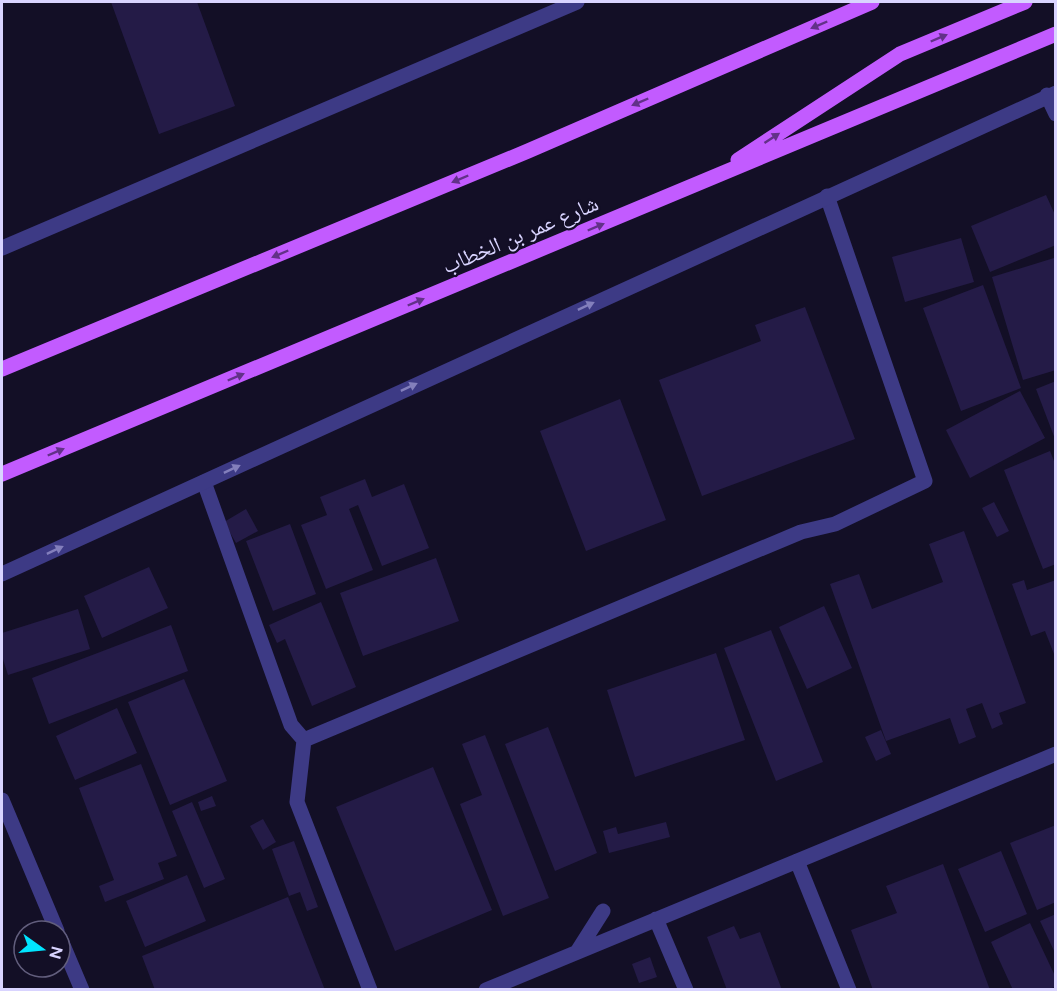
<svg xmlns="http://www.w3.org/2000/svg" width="1057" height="991" font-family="Figtree,'Noto Naskh Arabic',sans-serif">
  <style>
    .building { fill: #241b47 }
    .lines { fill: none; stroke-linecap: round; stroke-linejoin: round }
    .minor { stroke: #3d3a85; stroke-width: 15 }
    .tertiary { stroke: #3d3a85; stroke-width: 15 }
    .primary { stroke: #c25bff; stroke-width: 15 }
    .oneway { fill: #623188 }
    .oneway2 { fill: #837fbc }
    .labels { text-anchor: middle; stroke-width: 4.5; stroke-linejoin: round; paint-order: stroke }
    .street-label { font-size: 22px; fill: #d9d4ff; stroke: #130f26 }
  </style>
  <rect width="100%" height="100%" fill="#130f26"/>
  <path class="building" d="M111,2H197L235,106L159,134Z
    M1046,195L1056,217V245L990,272L971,226Z
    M961,238L974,282L905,302L892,257Z
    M1054,258L1056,370L1023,380L992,277Z
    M983,285L1021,388L961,411L923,308Z
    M805,307L855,439L702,496L659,380L761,341L755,325Z
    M1056,381V439H1055L1036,389Z
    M1020,391L1045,438L970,478L946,430Z
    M620,399L666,520L586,551L540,431Z
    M1050,451L1056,466V564L1043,569L1004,470Z
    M365,479L372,497L404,484L429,548L382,566L358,505L349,509L373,570L326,589L301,525L327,515L320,497Z
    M994,502L1009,531L997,537L982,508Z
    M246,509L258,531L236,543L224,522Z
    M290,524L316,594L273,611L246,541Z
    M964,531L1026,703L999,713L1003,724L992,729L982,703L966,709L976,737L959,744L950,718L886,741L830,584L859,574L872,609L943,582L929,544Z
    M436,558L459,621L363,656L340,593Z
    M149,567L168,608L102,638L84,596Z
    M1024,580L1027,590L1056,580V659L1045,631L1031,636L1012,584Z
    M321,602L356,687L312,706L285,639L277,643L269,625Z
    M824,606L852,668L807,689L779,627Z
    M78,609L90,649L8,675L2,656V633Z
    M171,625L188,671L49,724L32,678Z
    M771,630L823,762L776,781L724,648Z
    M716,653L745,740L635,777L607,690Z
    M184,679L227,781L170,805L128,702Z
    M117,708L137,753L75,780L56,736Z
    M548,727L597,853L555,871L505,744Z
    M881,730L891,754L876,761L865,737Z
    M485,735L549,898L503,916L460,804L482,795L462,744Z
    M141,764L177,856L158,863L164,879L105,902L99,886L114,880L79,788Z
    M433,767L492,910L395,951L336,807Z
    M212,796L216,806L201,811L198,802Z
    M192,802L225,879L204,888L172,811Z
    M263,819L276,842L263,850L250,826Z
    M666,822L670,837L609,853L603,831L616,827L618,834Z
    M1056,825V902L1037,910L1010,843Z
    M294,841L318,907L307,911L300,892L289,896L272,849Z
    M1001,851L1027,914L985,932L958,869Z
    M943,864L990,990H873L851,930L897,913L886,886Z
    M187,875L206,921L145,947L126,901Z
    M288,897L325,990H155L142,956Z
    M1056,914V955L1040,921Z
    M1030,923L1056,978V986L1048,990H1013L991,942Z
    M734,926L740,939L760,932L782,990H727L707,937Z
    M650,957L657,977L639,983L632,964Z"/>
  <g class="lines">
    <path class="minor" d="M2,248L577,2
      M204,482L291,725L304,740L297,802L370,990
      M304,740L801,532L835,524L925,481L827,196
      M2,800L57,931
      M797,861L849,990
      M656,919L686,990
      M60,938L82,990
      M577,952L603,911
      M486,990L1056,754"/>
    <path class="tertiary" d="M1047,95L1056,114
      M2,574L1056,93"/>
    <path class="primary" d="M738,160L900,54L1025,2
      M2,369L528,151L872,2
      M2,474L1056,34"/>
  </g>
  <defs><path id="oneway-solid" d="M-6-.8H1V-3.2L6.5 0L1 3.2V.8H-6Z" transform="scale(1.5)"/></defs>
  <g class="oneway">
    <use href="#oneway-solid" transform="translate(819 25) rotate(157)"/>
    <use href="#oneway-solid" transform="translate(939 38) rotate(-23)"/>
    <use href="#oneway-solid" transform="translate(640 102) rotate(157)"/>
    <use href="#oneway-solid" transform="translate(772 138) rotate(-33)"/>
    <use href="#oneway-solid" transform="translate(460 179) rotate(157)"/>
    <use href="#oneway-solid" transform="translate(596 227) rotate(-23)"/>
    <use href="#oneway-solid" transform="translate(280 254) rotate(157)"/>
    <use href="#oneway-solid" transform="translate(416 302) rotate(-23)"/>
    <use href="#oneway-solid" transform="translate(236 377) rotate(-23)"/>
    <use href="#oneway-solid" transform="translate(56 452) rotate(-23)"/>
  </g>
  <g class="oneway2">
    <use href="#oneway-solid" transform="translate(586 306) rotate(-25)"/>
    <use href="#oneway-solid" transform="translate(409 387) rotate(-25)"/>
    <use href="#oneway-solid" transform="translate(232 469) rotate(-25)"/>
    <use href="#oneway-solid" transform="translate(55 550) rotate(-25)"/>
  </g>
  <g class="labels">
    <g class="street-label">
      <text transform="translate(520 234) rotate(-23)" y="8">شارع عمر بن الخطاب</text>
    </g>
  </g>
  <rect width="1057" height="991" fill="none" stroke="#d9d4ff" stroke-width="6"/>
  <g transform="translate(42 949) rotate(105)"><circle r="28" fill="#130f26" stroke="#625e7d" stroke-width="1.5"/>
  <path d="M0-4.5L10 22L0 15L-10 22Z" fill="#00e5ff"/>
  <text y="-9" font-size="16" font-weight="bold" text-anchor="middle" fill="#d9d4ff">N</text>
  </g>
</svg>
